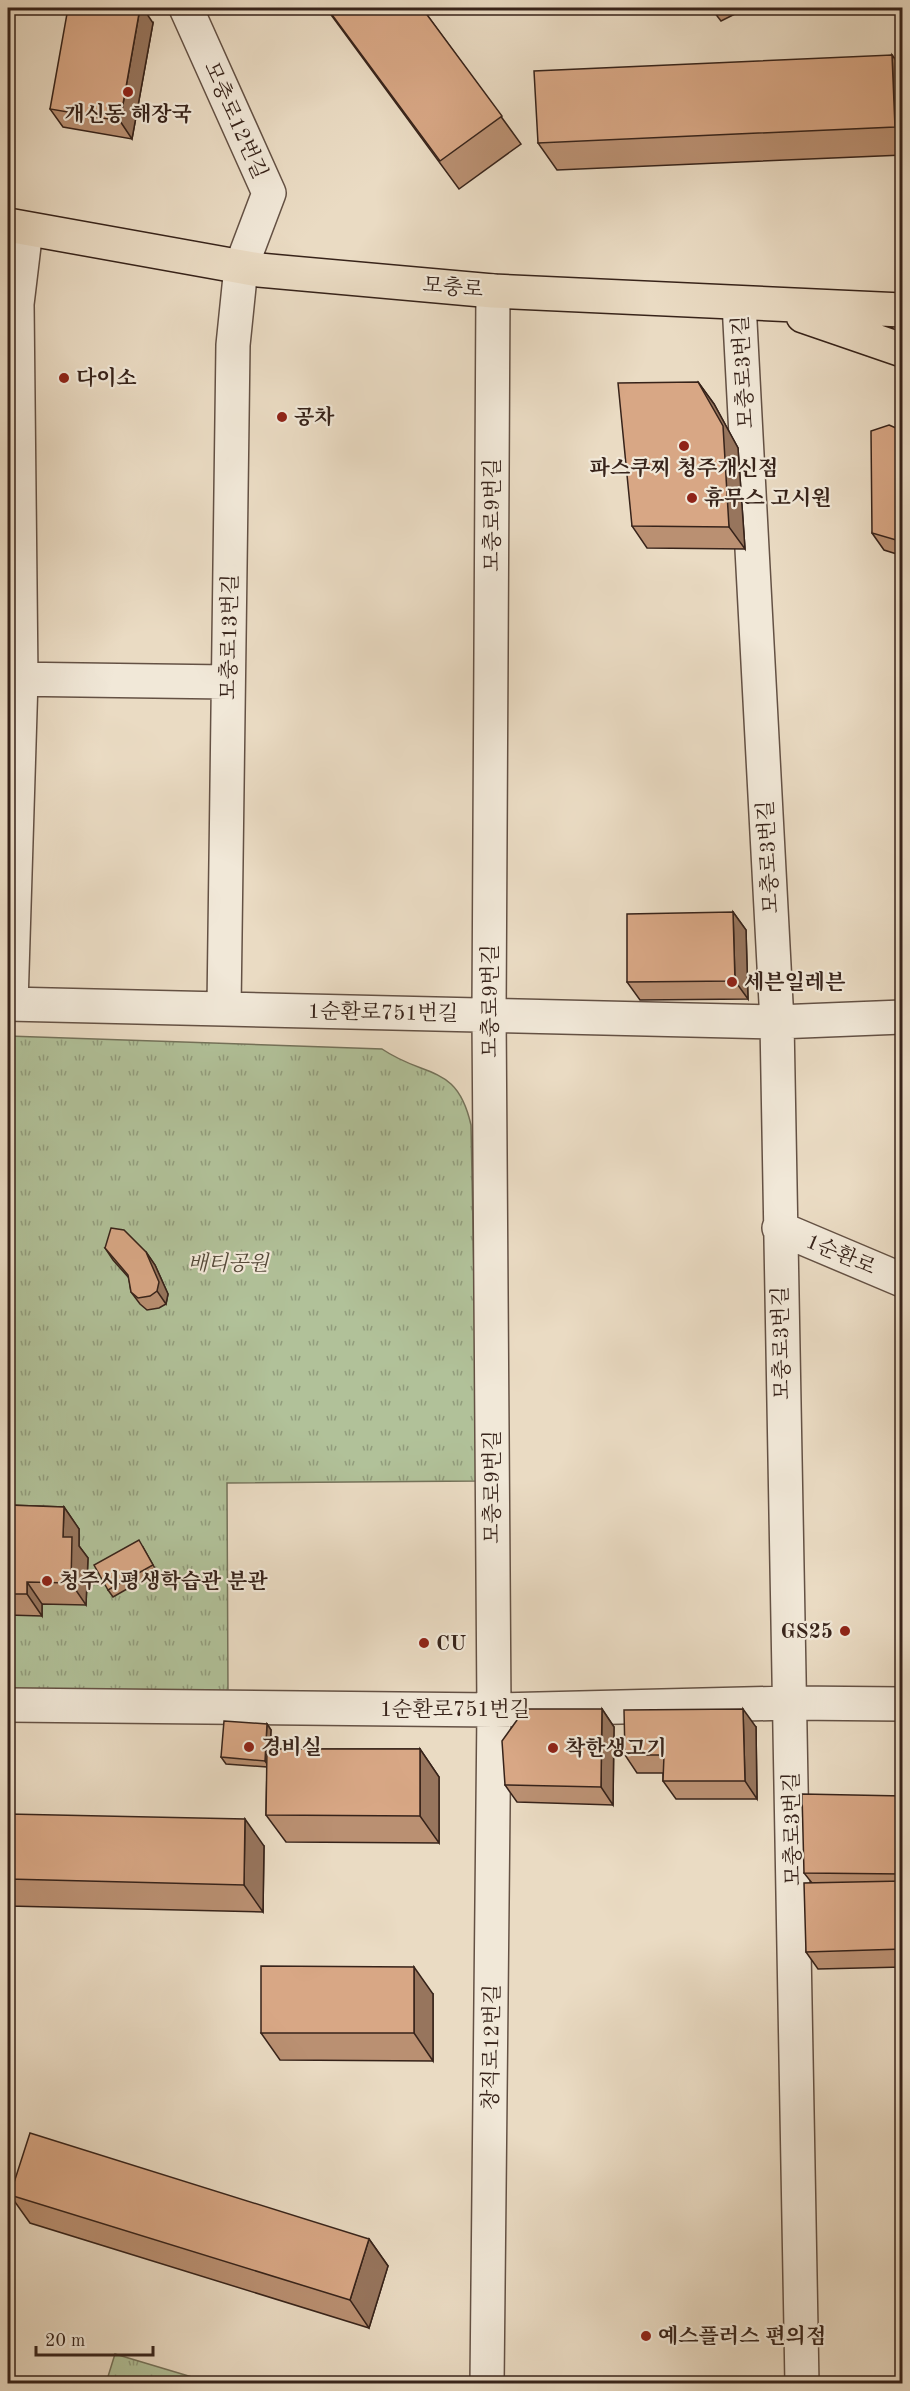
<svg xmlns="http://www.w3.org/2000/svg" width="910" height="2391" font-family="'Old Standard TT','Noto Serif KR',serif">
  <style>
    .park { fill: url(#park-tufts); stroke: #74725a; stroke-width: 1.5 }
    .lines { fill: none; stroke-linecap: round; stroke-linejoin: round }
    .minor-casing { stroke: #645144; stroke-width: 36 }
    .major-casing { stroke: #37231a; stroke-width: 36 }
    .minor { stroke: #f1e8d8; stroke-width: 33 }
    .major { stroke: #eadbc3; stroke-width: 33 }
    .wall { fill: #ba9072; stroke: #37231a; stroke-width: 1.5 }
    .shaded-wall { fill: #97755d; stroke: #37231a; stroke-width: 1.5 }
    .building { fill: #d8a785; stroke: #37231a; stroke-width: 1.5 }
    .poi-dot { fill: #8f2418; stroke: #f1e8d8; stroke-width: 2 }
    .labels { text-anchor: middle; stroke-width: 4.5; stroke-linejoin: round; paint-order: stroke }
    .poi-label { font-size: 21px; font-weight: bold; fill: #37231a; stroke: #f1e8d8; text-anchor: start }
    .street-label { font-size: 21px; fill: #37231a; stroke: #f1e8d8 }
    .park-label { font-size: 21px; font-style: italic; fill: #564a3a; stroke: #f1e8d8 }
  </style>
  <defs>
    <pattern id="park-tufts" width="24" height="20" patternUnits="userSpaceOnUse" patternTransform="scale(1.5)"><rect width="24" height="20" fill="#b1c199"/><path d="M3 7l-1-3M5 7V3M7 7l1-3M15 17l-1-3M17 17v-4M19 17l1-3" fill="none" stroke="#919c7c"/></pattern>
  </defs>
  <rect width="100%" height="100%" fill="#eadbc3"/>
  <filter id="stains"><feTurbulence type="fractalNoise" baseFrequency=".00333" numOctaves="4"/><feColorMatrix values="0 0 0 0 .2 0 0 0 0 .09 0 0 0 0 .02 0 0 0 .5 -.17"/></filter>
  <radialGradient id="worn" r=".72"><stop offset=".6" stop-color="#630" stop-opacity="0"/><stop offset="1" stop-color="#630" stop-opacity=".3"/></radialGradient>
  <path class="park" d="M8,1036L382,1049C426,1079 457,1063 471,1125L478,1481L227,1483L228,1693L8,1691Z
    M115,2354L212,2383H106Z"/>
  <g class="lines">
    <g class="minor-casing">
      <path id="minor" d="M186,8L269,193L241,267L233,345L224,1008
        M739,303L777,1022L802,2384
        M8,679L228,682
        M8,1004L777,1022L902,1017
        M11,1004L21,679L17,304L26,229
        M779,1228L902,1280
        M8,1705L494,1710L790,1703L902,1704
        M487,2384L494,1710L489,1015L493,291"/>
    </g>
    <g class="major-casing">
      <path id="major" d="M8,225L259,270L493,291L902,310
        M803,316L902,350"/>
    </g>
    <use href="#minor" class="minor"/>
    <use href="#major" class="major"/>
  </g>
  <path class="wall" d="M326,8H422L521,144L459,189Z
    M711,8H747L721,21Z
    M153,23L132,139L63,127L50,109Z
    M892,55L903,70V155L557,170L538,143Z
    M698,382L714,404L738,448L745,549L647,548L632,526Z
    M903,431V556L884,550L872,533Z
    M733,912L746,930L748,999L640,1000L627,982Z
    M105,1248L146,1252L155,1265L168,1294L166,1304L159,1308L147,1310L140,1304L131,1292L129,1278L113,1260Z
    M8,1505L64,1507L79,1529V1546L88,1558L86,1605L42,1604V1616L8,1615Z
    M143,1547L157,1572L113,1597L108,1590Z
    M602,1709L614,1727L613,1805L517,1802L505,1785Z
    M267,1724L271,1730L270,1749H420L439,1777V1843L286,1842L266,1815L267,1767L226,1764L221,1757Z
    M756,1727L757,1799H676L663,1781V1773H637L625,1755Z
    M903,1796V1967L818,1969L806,1952L812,1883L804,1873Z
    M8,1814L264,1846L263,1912L8,1906Z
    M433,1994V2061L280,2060L261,2033Z
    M10,2195L369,2239L388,2266L369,2328L30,2223Z"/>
  <path class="shaded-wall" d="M140,8H143L153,23L132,139L120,121Z
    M892,55L903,70V138L895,127Z
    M698,382L714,404L738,448L745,549L729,527Z
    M733,912L746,930L748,999L735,981Z
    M146,1252L155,1265L168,1294L166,1304L157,1291Z
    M64,1507L79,1529V1546L88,1558L86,1605L71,1583L63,1537Z
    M27,1582L42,1604V1616L27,1594Z
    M602,1709L614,1727L613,1805L601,1787Z
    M743,1709L756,1727L757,1799L745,1781Z
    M267,1724L271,1730L269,1767L265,1761Z
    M420,1749L439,1777V1843L420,1816Z
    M245,1819L264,1846L263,1912L244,1885Z
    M414,1967L433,1994V2061L414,2033Z
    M8,2154L11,2159L8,2168Z
    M369,2239L388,2266L369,2328L350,2300Z"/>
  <path class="building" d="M68,8H140L120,121L50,109Z
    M327,8H422L502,116L440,161Z
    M892,55L895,127L538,143L534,71Z
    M698,382L723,426L729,527L632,526L618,383Z
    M889,425L903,431V542L872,533L871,431Z
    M733,912L735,981L627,982V914Z
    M111,1228L124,1230L146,1252L159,1282L157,1291L150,1296L138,1298L131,1292L128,1275L105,1248Z
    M8,1505L64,1507L63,1537H72L71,1583L27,1582V1594H8Z
    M139,1540L153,1565L108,1590L94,1565Z
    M525,1709H602L601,1787L505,1785L502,1741Z
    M743,1709L745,1781H663L664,1755H625L624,1710Z
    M224,1721L267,1724L265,1761L221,1757Z
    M267,1749H420V1816L266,1815Z
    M802,1794L903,1796V1874L804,1873Z
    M8,1814L245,1819L244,1885L8,1879Z
    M903,1881V1949L806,1952L804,1883Z
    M261,1966L414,1967V2033H261Z
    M30,2133L369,2239L350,2300L10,2195Z"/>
  <g class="poi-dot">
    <circle cx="128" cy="92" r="6"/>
    <circle cx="64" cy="378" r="6"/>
    <circle cx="282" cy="417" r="6"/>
    <circle cx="684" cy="446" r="6"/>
    <circle cx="692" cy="498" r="6"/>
    <circle cx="732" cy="982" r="6"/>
    <circle cx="47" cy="1581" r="6"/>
    <circle cx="845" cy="1631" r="6"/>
    <circle cx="424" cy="1643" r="6"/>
    <circle cx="249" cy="1747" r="6"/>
    <circle cx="553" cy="1748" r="6"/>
    <circle cx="646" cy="2336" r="6"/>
  </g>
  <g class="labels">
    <g class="poi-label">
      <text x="128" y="121" text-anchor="middle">개신동 해장국</text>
      <text x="76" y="385">다이소</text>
      <text x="294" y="424">공차</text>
      <text x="684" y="475" text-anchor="middle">파스쿠찌 청주개신점</text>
      <text x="704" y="505">휴무스 고시원</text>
      <text x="744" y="989">세븐일레븐</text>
      <text x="59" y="1588">청주시평생학습관 분관</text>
      <text x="833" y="1638" text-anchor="end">GS25</text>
      <text x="436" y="1650">CU</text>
      <text x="261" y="1754">경비실</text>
      <text x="565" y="1755">착한생고기</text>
      <text x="658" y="2343">예스플러스 편의점</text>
    </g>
    <g class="street-label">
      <text transform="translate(236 120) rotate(66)" y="7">모충로12번길</text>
      <text transform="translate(453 287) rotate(5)" y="7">모충로</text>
      <text transform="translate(743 372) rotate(-93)" y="7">모충로3번길</text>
      <text transform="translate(492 515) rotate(-90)" y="7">모충로9번길</text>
      <text transform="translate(229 637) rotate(-89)" y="7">모충로13번길</text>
      <text transform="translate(768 857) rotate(-93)" y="7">모충로3번길</text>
      <text transform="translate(490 1001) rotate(-90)" y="7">모충로9번길</text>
      <text transform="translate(383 1012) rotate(1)" y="7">1순환로751번길</text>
      <text transform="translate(841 1254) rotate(23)" y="7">1순환로</text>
      <text transform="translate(781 1343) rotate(-91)" y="7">모충로3번길</text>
      <text transform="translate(492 1487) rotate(-90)" y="7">모충로9번길</text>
      <text x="455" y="1716">1순환로751번길</text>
      <text transform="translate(792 1829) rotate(-91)" y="7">모충로3번길</text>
      <text transform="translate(491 2047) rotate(-89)" y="7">창직로12번길</text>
    </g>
    <g class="park-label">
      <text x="228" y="1270">배티공원</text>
    </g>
  </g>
  <rect width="910" height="2391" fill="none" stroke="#eadbc3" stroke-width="30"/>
  <rect x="9" y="9" width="892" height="2373" fill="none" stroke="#37231a" stroke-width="3"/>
  <rect x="15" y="15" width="880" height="2361" fill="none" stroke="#37231a" stroke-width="1.5"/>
  <path d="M36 2346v9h117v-9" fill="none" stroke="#37231a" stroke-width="3"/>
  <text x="45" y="2346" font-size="18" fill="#37231a" stroke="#f1e8d8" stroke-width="4.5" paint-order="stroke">20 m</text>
  <rect width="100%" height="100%" filter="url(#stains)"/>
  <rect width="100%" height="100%" fill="url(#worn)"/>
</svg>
